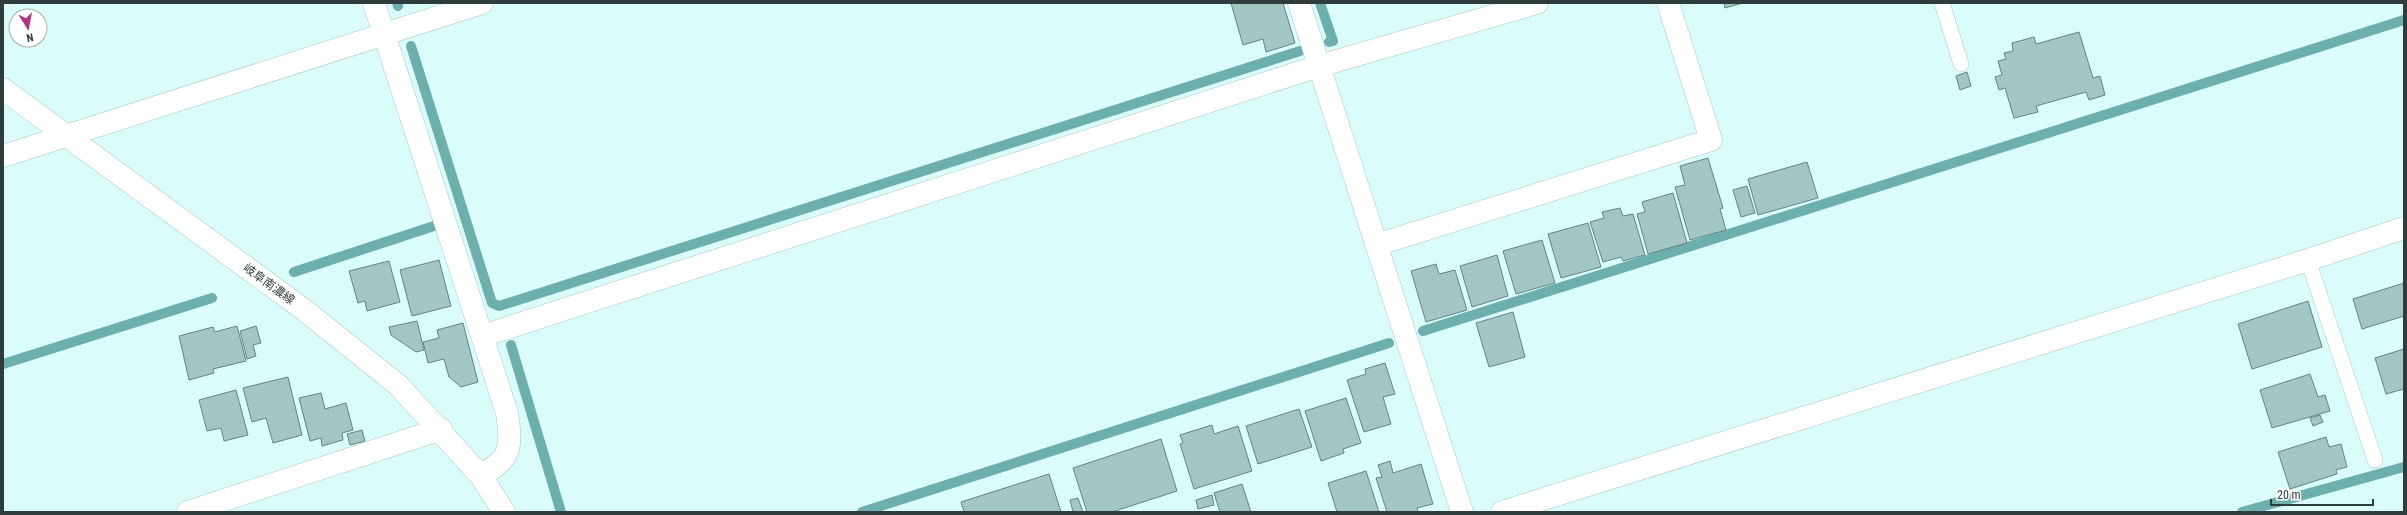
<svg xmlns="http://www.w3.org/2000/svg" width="2407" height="515" font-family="'Roboto Condensed','Noto Sans JP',sans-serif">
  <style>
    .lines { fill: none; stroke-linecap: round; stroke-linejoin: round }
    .stream { stroke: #6cafad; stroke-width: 10 }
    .building { fill: #a3c5c3; stroke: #648483 }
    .lane-casing { stroke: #a6c7c6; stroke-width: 16 }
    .street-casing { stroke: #a6c7c6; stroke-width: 23 }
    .primary-casing { stroke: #a6c7c6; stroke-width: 23 }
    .lane { stroke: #fff; stroke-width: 15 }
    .street { stroke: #fff; stroke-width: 22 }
    .primary { stroke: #fff; stroke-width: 22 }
    .labels { text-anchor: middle; stroke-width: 4; stroke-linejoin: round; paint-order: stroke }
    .street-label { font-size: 12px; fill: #2f3c3c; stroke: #fff }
  </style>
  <rect width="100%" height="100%" fill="#dafdfb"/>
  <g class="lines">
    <path class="stream" d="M397,3L398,6
      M1320,3L1333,41L1329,42
      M411,46L492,303L499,306L1300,51
      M294,272L434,226
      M1423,331L2404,20
      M511,345L561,512
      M3,364L212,298
      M862,512L1389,343
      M2242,512L2404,467"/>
  </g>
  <path class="building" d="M1231,3H1283L1295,43L1266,52L1263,39L1243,45Z
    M1724,3H1743L1725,8Z
    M2079,32L2093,78L2100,76L2105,95L2089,100L2086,92L2036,106L2038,112L2014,118L2005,88L1999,90L1995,77L2002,75L1998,61L2006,59L2004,53L2013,51L2012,43L2034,37L2036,44Z
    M1967,72L1971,86L1960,90L1956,76Z
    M1708,158L1723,208L1720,209L1726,230L1690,240L1675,187L1685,185L1680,166Z
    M1807,162L1818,198L1758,215L1748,179Z
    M1747,186L1755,213L1741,217L1733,190Z
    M1673,193L1687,243L1648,254L1637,214L1645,212L1642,202Z
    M1620,208L1623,216L1633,214L1645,255L1623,261L1621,257L1603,262L1590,222L1604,218L1602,212Z
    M1588,223L1601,267L1561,278L1548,234Z
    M1542,240L1555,283L1516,294L1503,251Z
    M1497,255L1508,296L1472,307L1460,266Z
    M439,260L451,306L412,316L400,270Z
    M389,261L400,302L367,311L365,301L358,303L349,271Z
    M1436,264L1439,274L1455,270L1467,310L1426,322L1411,271Z
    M2404,283V316L2362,329L2353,299Z
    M2308,301L2322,347L2252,369L2238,324Z
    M1513,312L1525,357L1489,367L1476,323Z
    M417,321L424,350L416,352L391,335L389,327Z
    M463,323L478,382L461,387L449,377L444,359L428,363L423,342L439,338L437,330Z
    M237,326L246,361L213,369L214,373L189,380L179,336L213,327L215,332Z
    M256,326L261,343L253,345L256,356L247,359L240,331Z
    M2404,349V389L2386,394L2375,358Z
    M1385,363L1395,394L1383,397L1391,424L1364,432L1347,380L1366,374L1365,369Z
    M2310,374L2318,397L2325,395L2330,411L2272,428L2260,390Z
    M288,377L302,435L273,443L266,418L252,422L243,388Z
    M236,390L248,435L224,441L221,428L207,431L199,400Z
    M321,393L325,409L346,403L353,430L342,433L343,440L322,446L321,438L310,441L299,398Z
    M1346,398L1361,443L1343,449L1344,453L1321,461L1305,411Z
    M1299,409L1312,447L1258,464L1246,426Z
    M2320,415L2323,422L2313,426L2310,418Z
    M1212,425L1214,434L1238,426L1252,471L1194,489L1180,444L1183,443L1180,435Z
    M362,430L365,441L350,445L347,434Z
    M2326,437L2329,447L2341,444L2347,467L2336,470L2337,474L2290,489L2278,452Z
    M1161,439L1177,491L1112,512H1087L1073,468Z
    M1390,461L1393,473L1421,464L1433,504L1417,508L1418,512H1387L1376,478L1382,477L1378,465Z
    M1366,471L1379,512H1337L1328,483Z
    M1049,474L1061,512H964L961,502Z
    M1242,484L1251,512H1220L1214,493Z
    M1212,495L1214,505L1198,509L1196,500Z
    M1078,498L1083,512H1073L1070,500Z"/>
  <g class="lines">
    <g class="lane-casing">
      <path id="lane" d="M1942,3L1961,64
        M2308,260L2375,460"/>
    </g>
    <g class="street-casing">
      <path id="street" d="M374,3L507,413C512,448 512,457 481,476
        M1299,3L1462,512
        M3,156L482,3
        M1376,245L1711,140L1668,3
        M482,336L1319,66L1537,3
        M188,512L441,429
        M1502,512L2308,260L2404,228"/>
    </g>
    <g class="primary-casing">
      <path id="primary" d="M3,89L303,309L398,385L481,476L504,512"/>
    </g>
    <use href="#lane" class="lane"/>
    <use href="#street" class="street"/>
    <use href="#primary" class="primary"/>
  </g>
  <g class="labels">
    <g class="street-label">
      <text transform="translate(269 284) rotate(36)" y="4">岐阜南濃線</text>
    </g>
  </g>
  <rect width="2407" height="515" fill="none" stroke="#2f3c3c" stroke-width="8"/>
  <g transform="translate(28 28) rotate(169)"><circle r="19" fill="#ffffff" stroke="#acb1b1"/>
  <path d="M0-3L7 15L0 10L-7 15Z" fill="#b03588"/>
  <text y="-6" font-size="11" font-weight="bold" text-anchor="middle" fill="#2f3c3c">N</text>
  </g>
  <path d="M2271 499v6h102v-6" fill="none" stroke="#2f3c3c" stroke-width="2"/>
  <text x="2277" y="499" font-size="12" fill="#2f3c3c" stroke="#ffffff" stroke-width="3" paint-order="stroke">20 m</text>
</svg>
